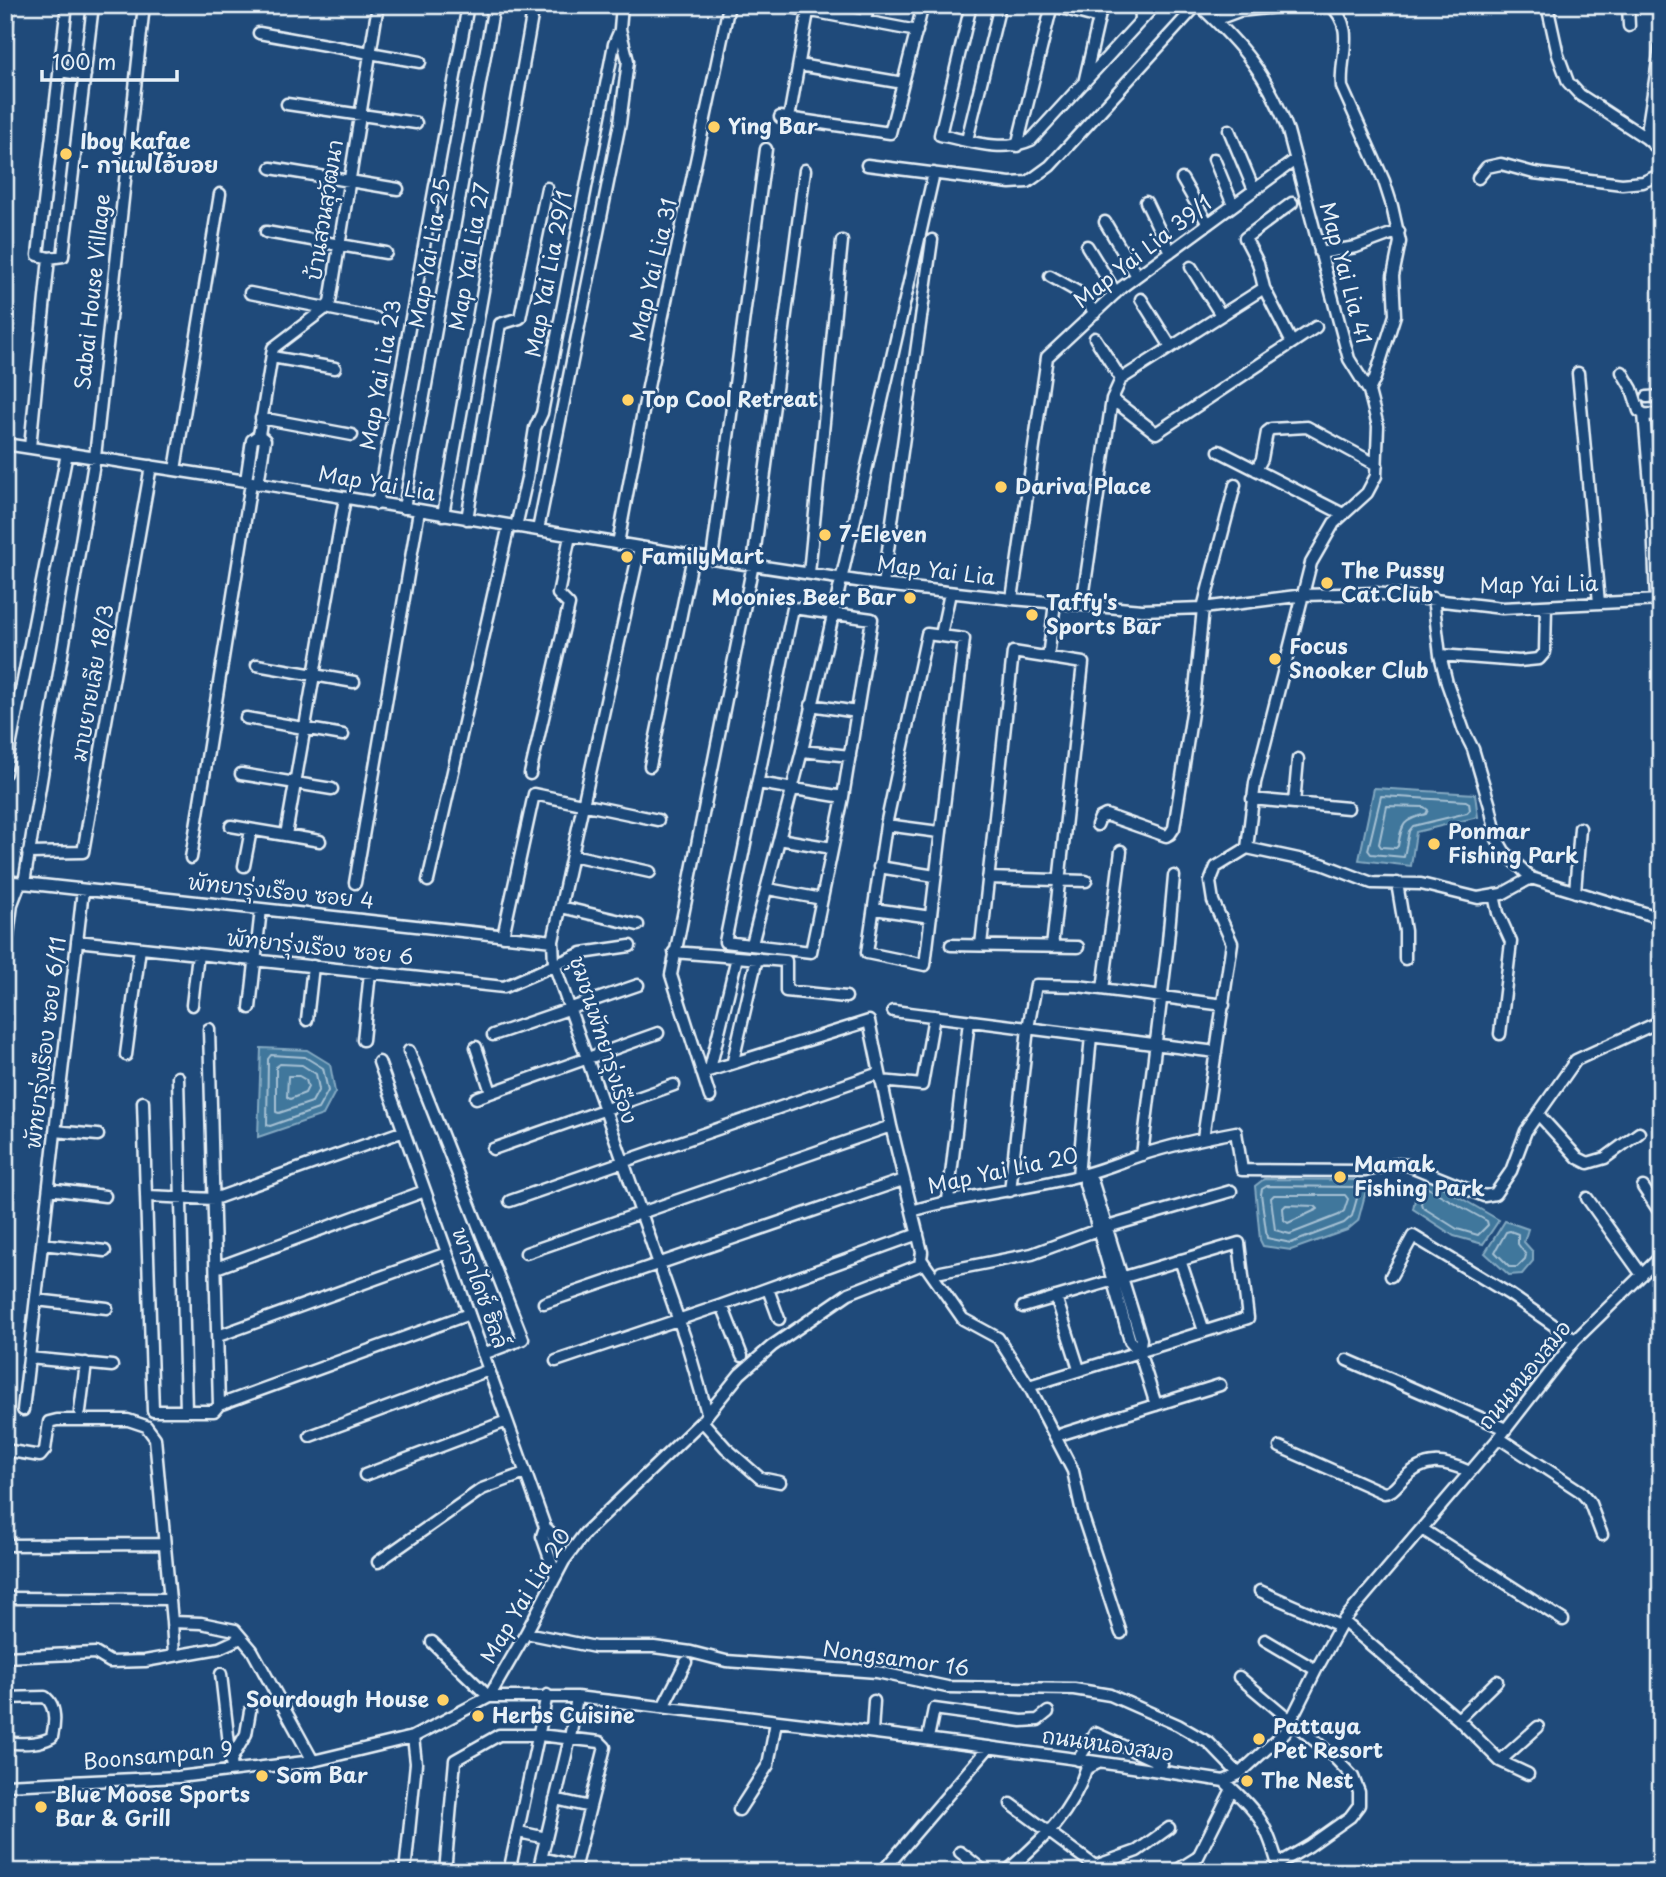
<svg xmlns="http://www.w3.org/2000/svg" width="1666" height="1877" font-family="'Playpen Sans','Playpen Sans Thai',sans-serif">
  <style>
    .water { fill: #40779c; stroke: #83a8c1; stroke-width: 2 }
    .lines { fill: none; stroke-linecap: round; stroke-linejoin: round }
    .shore { stroke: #a5c0d3; stroke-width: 2 }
    .minor-casing { stroke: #e8f1f8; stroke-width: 15 }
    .minor { stroke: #1f4a7a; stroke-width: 10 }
    .poi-dot { fill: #ffd166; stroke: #1f4a7a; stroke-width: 2.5 }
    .labels { text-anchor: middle; stroke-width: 5; stroke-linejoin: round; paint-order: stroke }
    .poi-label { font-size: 21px; font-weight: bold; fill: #e8f1f8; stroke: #1f4a7a; text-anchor: start }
    .street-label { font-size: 21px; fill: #e8f1f8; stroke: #1f4a7a }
  </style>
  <rect width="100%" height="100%" fill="#1f4a7a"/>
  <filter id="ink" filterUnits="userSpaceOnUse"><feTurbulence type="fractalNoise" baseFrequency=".0143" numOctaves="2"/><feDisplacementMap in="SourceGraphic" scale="14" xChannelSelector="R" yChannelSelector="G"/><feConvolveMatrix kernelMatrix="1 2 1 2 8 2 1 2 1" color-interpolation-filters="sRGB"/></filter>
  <g filter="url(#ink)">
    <path class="water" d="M1374,788L1475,794L1478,817L1416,832L1411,866L1359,860Z
      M261,1048L307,1050L330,1064L335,1092L323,1115L258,1137Z
      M1426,1178L1499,1220L1483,1244L1454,1236L1413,1209L1418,1184Z
      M1264,1179L1360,1180L1367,1187L1358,1221L1347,1230L1291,1250L1263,1246L1260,1240L1255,1186Z
      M1505,1221L1528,1229L1524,1242L1533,1252V1261L1522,1274L1509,1275L1485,1253Z"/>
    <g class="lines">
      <path class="shore" d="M1381,796L1466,801L1469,803L1470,810L1467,813L1413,826L1409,831L1404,857L1371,854L1368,850Z
        M1387,806L1424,807L1428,810L1426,814C1403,820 1402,823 1398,846L1396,848L1381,847L1379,844Z
        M271,1055L305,1057L323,1068L328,1091L318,1109L270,1126L267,1125L268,1059Z
        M280,1064L302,1065L316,1074L319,1089L312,1102L279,1113L276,1112V1067Z
        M288,1076H299L306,1080L308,1087L305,1093L290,1099L287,1097Z
        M1267,1186L1356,1187L1359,1191L1352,1216L1344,1223L1291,1243L1267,1238L1261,1194L1262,1189Z
        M1426,1187L1487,1221L1488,1225L1478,1235L1457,1229L1422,1207L1421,1203Z
        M1274,1195H1345L1348,1199L1344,1211L1339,1215L1290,1234L1275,1230L1271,1198Z
        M1286,1205L1315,1206L1318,1209L1288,1223L1284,1220L1283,1208Z
        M1510,1231L1518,1234V1244L1526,1255L1525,1259L1517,1267H1510L1495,1252L1506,1232Z"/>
      <g class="minor-casing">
        <path id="minor" d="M67,5L38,255L49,258L63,256L93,5
          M971,5L940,135C970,141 1002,153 1031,140L1155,5
          M1050,5L1099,18
          M1140,5L1141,19
          M1199,5C1241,44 1269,76 1288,131L1349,359L1369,391L1378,426L1376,476L1367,493L1334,523L1311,563L1255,783L1247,848L1216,867L1210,882L1213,901L1232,943L1203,1138
          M1330,5C1357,28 1339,57 1342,87L1384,181L1392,206L1400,242L1393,276L1395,315L1375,378L1369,391
          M1547,5L1558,55L1568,82L1580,95L1646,138L1661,151
          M1628,5L1629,26
          M790,7L917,31
          M1215,20L1239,11L1297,5
          M865,21L868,5
          M259,33L420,62
          M5,50L9,5
          M799,65L903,83
          M60,71L85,75
          M1084,83L1102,5
          M287,104L416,123
          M780,117L890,133L923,5
          M789,118L809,6
          M1229,130L1254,190
          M1646,138L1661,42
          M967,140L1000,5
          M1017,146L1052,5
          M1214,159L1233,205
          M867,165L1010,183L1028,182L1050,166L1197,5
          M271,168L398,189
          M1478,178L1487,167L1501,164L1534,173L1622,184L1643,182L1661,174
          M1182,179L1208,224
          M1146,202L1170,252
          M1105,222L1137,276
          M266,232L386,253
          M1087,246L1116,293
          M1320,253L1356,247L1399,231
          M1191,267L1221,315
          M1050,276L1080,293L1095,313
          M250,293L376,318
          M1141,299L1171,347
          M1095,338L1121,379
          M1292,343L1264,288L1258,263L1245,238L1292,203
          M272,357L335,368
          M1622,372L1632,389L1639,411L1644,414L1661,415
          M1578,373L1599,603
          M1647,397L1661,396
          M1112,399L1156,433L1316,327
          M1644,414L1653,519L1656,600
          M261,418L352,435
          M5,444L246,481L693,556L883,585L1012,599L1142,610L1203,608L1304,595L1376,593L1502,608L1661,600
          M30,447L49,258
          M1219,451L1343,514
          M175,470L220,194
          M1256,470L1262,459L1267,432L1271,429L1307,427L1377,465
          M246,481L252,440L259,435L273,348L327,307L330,302L378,5
          M258,484L265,440L259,435
          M377,504L468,5
          M404,508L494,5
          M443,515L534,5
          M467,519L500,324L520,318L547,188
          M516,527L527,478L535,428L542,413L614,44L620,30
          M538,530L620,123L628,61L620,29L622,5
          M618,544C650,363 692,185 729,5
          M640,547L553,941L554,964L687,1344L707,1413
          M712,559L766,149
          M809,573L842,241
          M883,585L932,240
          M1433,598L1440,655L1447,683L1464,731L1473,749L1490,806L1497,839L1504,851L1531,878L1661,918
          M1012,599L1047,357L1122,287L1295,160
          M1082,605L1112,399L1121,379L1264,288
          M793,608L872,619L843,797L811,952L725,942Z
          M927,634L964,639L925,965L867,953L886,825Z
          M941,635L950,593
          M1440,655L1519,661L1539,659L1545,652L1546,606
          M1048,657L1055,603
          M257,665L354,682
          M811,705L857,712
          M246,718L343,735
          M802,751L850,756
          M650,766L693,556
          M5,773L67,453
          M241,774L332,789
          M530,774L569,605L558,594L570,536
          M758,783L843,797
          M1252,799L1348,808
          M1294,803L1298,759
          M886,825L939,832
          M1097,825L1100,818L1106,815L1166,836L1170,834L1174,828L1194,700L1203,608L1235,485
          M231,826L320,841
          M286,835L345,498
          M779,839L832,848
          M1247,848L1322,864L1372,883L1421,884L1478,898L1502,894L1531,878
          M28,853L83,852L151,466
          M572,855L650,872
          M191,858L251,483
          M244,866L251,830
          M879,867L935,876
          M988,878L1086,881
          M5,881L553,941
          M428,881L509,525
          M24,883L95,457L144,5
          M355,883L419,511
          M1397,883L1405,931V959
          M768,889L822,899
          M1575,892L1580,828
          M1494,895L1498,913L1511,942L1500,1034
          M561,907L638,925
          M874,909L931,917
          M503,936L534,794L658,820
          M77,941L504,987L582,953L630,946
          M752,944L802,751L934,173
          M951,945L1078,947
          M981,945L1013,652L1083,663L1052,947
          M674,952L786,961V991L846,997
          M5,959L12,904L20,883
          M1103,989L1121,851
          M192,1005L198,954
          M250,1008L261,909
          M893,1011L1216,1052
          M307,1020L313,966
          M209,1029L219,1405
          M493,1035L638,985
          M363,1040L370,972
          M476,1047L491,1092
          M409,1051L523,1339L483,1354
          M126,1055L140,948
          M733,1061L757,958
          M379,1062L545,1527
          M710,1069L737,957
          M178,1077L186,1411
          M881,1081L922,1085L934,1016
          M710,1097L671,975L753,564L805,170
          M476,1098L658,1033
          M143,1102L153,1411H214L219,1405L469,1314
          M1539,1115L1578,1158L1588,1163L1605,1158L1639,1133
          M55,1131L98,1135
          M493,1149L674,1085
          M1142,1155L1167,952L1174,876
          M1085,1174V1184L1130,1341L1139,1351L1156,1405
          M1085,1174L1092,1180L1141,1339L1139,1351
          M1078,1176L1091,1036
          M1643,1187L1661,1214
          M49,1189L105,1196
          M1010,1191L1028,1028L1036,985L1078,986L1224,1005
          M147,1196L214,1199L404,1131
          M1587,1198L1642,1275
          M948,1200L969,1021
          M510,1201L879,1073
          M912,1211C968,1194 1028,1190 1085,1174C1104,1169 1123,1161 1141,1155C1172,1145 1204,1138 1236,1132L1242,1170L1365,1171L1397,1164L1408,1165L1484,1196L1495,1194L1511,1171L1526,1131L1576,1060L1661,1021
          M42,1244L105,1251
          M526,1253L891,1126
          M921,1259L963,1319L998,1338L1029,1386L1073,1471L1083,1517L1121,1633
          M1180,1260L1204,1331
          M216,1268L425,1191
          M941,1272L1032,1254L1097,1230L1231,1191
          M1391,1276L1413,1236L1509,1294L1575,1340
          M768,1289L779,1319
          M1056,1297L1079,1369
          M36,1300L107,1308
          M544,1303L903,1180
          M722,1305L742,1356
          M1023,1307L1239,1243L1248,1318L1029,1386
          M218,1336L447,1253
          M29,1358L112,1366
          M1347,1360L1506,1429
          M556,1361L722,1305L918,1234
          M23,1410L83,890
          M80,1411L86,1363
          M702,1421L726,1448L760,1478L780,1482
          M1062,1434L1220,1385
          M310,1436L489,1370
          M1499,1438L1580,1491L1589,1501L1602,1535
          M1280,1447L1384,1493C1393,1492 1396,1486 1402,1480C1425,1457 1443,1460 1470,1472
          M5,1450L40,1456L45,1450L49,1422L57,1420H128L146,1426L155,1438L172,1622L201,1623L235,1630L252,1650L313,1761
          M365,1475L507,1421
          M1422,1529L1563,1620
          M6,1545L163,1544
          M378,1562L482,1489L525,1473
          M556,1576L542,1536L545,1527L552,1534L564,1561
          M1260,1591L1340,1626
          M11,1598L169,1599
          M1343,1621L1458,1719L1500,1761L1528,1774
          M172,1622L174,1656
          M526,1633L595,1647H654L691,1652L726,1661L877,1672L947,1687L1074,1689L1110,1695L1178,1725L1209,1743L1239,1774
          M1265,1640L1316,1670
          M432,1642L489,1697L526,1633L564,1561L585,1533L702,1421L740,1374L772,1346L849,1293L920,1265L922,1252L891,1126L869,1021L702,1073
          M5,1657L95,1653L110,1662L145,1661L219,1648L241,1638
          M221,1674L232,1770
          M1239,1677L1333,1756L1353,1777L1359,1792V1805L1350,1817L1309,1846L1278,1864
          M5,1698L45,1697C57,1706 55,1724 52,1737C38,1745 21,1743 5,1743
          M663,1707L686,1662
          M1458,1719L1497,1681
          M872,1732L874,1701
          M928,1738L934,1709L1022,1721L1038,1720L1048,1712
          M231,1760L246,1734L250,1711
          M1078,1760L1095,1733L1162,1764
          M1500,1761L1538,1727
          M1224,1781C1261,1815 1267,1824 1280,1872
          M5,1785L178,1777L313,1761L413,1737L489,1697H577C793,1723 1009,1747 1224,1781L1239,1774L1285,1732L1316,1670L1343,1621L1499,1438L1575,1340L1661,1256
          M555,1799L590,1807
          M1011,1804L1095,1866L1137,1851L1169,1828
          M739,1810L768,1765L776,1722
          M519,1832L546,1838
          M960,1852L985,1872
          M405,1872L416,1763L413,1737
          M445,1872L455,1760L499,1735H539L600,1742L605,1747L575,1866L542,1858
          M509,1872L547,1695
          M538,1872L570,1738L577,1697
          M882,1872L989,1747
          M1006,1872C1042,1840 1071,1815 1086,1769L1098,1763
          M1174,1872L1198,1857L1232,1789"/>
      </g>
      <use href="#minor" class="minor"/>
    </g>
  </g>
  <g class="poi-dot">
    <circle cx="714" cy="127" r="7"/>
    <circle cx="66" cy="154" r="7"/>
    <circle cx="628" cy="400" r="7"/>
    <circle cx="1001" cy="487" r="7"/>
    <circle cx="825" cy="535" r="7"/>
    <circle cx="627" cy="557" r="7"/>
    <circle cx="1327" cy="583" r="7"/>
    <circle cx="910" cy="598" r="7"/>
    <circle cx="1032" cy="615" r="7"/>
    <circle cx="1275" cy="659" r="7"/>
    <circle cx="1434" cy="844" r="7"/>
    <circle cx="1340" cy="1177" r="7"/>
    <circle cx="443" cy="1700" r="7"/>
    <circle cx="478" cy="1716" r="7"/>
    <circle cx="1259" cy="1739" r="7"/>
    <circle cx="262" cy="1776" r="7"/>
    <circle cx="1247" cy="1781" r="7"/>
    <circle cx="41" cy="1807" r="7"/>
  </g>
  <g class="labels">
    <g class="poi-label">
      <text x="728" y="134">Ying Bar</text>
      <text x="80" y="149">Iboy kafae<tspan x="80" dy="24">- กาแฟไอ้บอย</tspan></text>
      <text x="642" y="407">Top Cool Retreat</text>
      <text x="1015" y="494">Dariva Place</text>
      <text x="839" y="542">7-Eleven</text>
      <text x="641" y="564">FamilyMart</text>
      <text x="1341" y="578">The Pussy<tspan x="1341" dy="24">Cat Club</tspan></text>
      <text x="896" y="605" text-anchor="end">Moonies Beer Bar</text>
      <text x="1046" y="610">Taffy's<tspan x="1046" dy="24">Sports Bar</tspan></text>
      <text x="1289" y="654">Focus<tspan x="1289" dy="24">Snooker Club</tspan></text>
      <text x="1448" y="839">Ponmar<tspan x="1448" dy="24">Fishing Park</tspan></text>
      <text x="1354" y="1172">Mamak<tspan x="1354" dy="24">Fishing Park</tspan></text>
      <text x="429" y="1707" text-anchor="end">Sourdough House</text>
      <text x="492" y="1723">Herbs Cuisine</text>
      <text x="1273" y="1734">Pattaya<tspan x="1273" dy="24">Pet Resort</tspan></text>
      <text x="276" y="1783">Som Bar</text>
      <text x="1261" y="1788">The Nest</text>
      <text x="55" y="1802">Blue Moose Sports<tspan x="55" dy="24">Bar &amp; Grill</tspan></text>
    </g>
    <g class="street-label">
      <text transform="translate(325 210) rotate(-81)" y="7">บ้านสวนสุวัฒนา</text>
      <text transform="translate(1143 252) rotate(-38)" y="7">Map Yai Lia 39/1</text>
      <text transform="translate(430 253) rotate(-80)" y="7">Map Yai Lia 25</text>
      <text transform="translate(470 257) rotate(-80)" y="7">Map Yai Lia 27</text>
      <text transform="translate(654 270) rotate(-77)" y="7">Map Yai Lia 31</text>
      <text transform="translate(1345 273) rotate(75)" y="7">Map Yai Lia 41</text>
      <text transform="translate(549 274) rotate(-79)" y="7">Map Yai Lia 29/1</text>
      <text transform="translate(93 292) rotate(-84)" y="7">Sabai House Village</text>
      <text transform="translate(381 375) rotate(-80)" y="7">Map Yai Lia 23</text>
      <text transform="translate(377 484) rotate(10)" y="7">Map Yai Lia</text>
      <text transform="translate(936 571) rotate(7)" y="7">Map Yai Lia</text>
      <text transform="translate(1539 585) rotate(-1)" y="7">Map Yai Lia</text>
      <text transform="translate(93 683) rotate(-80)" y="7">มาบยายเลีย 18/3</text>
      <text transform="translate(281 892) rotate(6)" y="7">พัทยารุ่งเรือง ซอย 4</text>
      <text transform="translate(320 948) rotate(6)" y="7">พัทยารุ่งเรือง ซอย 6</text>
      <text transform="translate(603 1040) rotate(72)" y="7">ชุมชนพัทยารุ่งเรือง</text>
      <text transform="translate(46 1043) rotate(-83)" y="7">พัทยารุ่งเรือง ซอย 6/11</text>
      <text transform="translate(1003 1171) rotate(-12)" y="7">Map Yai Lia 20</text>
      <text transform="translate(480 1288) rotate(70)" y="7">พาราไดซ์ ฮิลล์</text>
      <text transform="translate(1525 1375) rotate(-51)" y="7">ถนนหนองสมอ</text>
      <text transform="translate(526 1596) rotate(-59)" y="7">Map Yai Lia 20</text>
      <text transform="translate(896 1659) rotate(8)" y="7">Nongsamor 16</text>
      <text transform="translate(1108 1745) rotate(8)" y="7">ถนนหนองสมอ</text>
      <text transform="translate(158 1756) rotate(-5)" y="7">Boonsampan 9</text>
    </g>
  </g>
  <rect width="1666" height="1877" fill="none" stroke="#1f4a7a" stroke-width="28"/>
  <rect x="14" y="14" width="1638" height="1849" fill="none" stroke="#e8f1f8" stroke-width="2.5" filter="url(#ink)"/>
  <path d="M42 70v10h135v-10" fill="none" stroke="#e8f1f8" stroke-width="3.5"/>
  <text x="52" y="70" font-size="21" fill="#e8f1f8" stroke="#1f4a7a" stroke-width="5" paint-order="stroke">100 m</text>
</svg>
